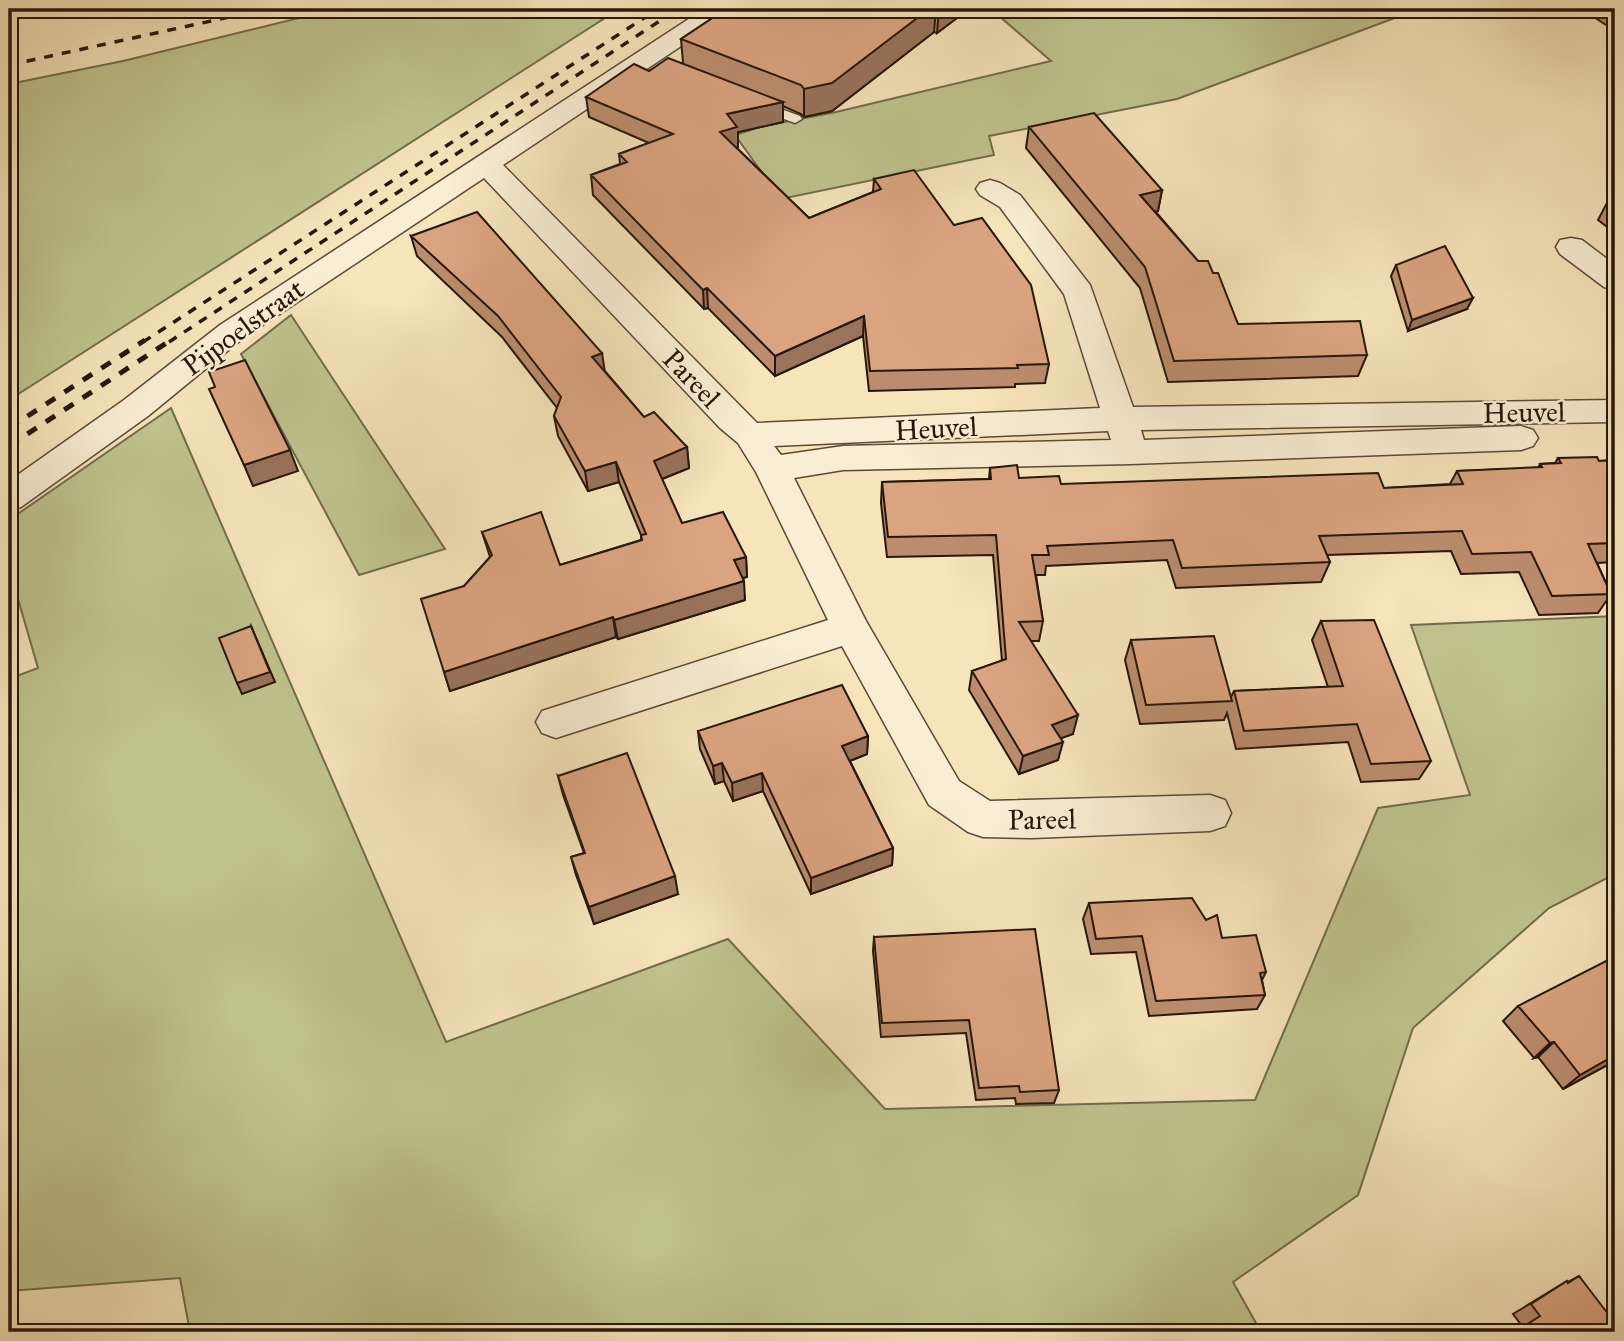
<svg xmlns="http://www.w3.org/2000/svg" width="1624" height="1341" font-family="'IM FELL Great Primer',serif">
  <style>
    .green { fill: #bfc38e; stroke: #736c4c; stroke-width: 2 }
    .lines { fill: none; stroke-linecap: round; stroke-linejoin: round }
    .lane-casing { stroke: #5b4a37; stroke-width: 3 }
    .street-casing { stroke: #5b4a37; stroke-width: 3 }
    .lane { fill: #f9edd3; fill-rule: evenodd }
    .street { fill: #f9edd3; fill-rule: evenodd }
    .rail-far1 { stroke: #27160b; stroke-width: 3.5; stroke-dasharray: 9 9; stroke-linecap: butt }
    .rail { stroke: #27160b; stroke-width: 5; stroke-dasharray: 11 11; stroke-linecap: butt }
    .wall { fill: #bb8d6e; stroke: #27160b; stroke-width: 2 }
    .shaded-wall { fill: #99735a; stroke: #27160b; stroke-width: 2 }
    .building { fill: #daa480; stroke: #27160b; stroke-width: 2 }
    .labels { text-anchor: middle; stroke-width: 5; stroke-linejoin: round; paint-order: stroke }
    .street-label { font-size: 28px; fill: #27160b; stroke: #f9edd3 }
  </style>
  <rect width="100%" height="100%" fill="#f6e4bb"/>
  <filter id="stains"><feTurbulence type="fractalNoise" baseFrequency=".00286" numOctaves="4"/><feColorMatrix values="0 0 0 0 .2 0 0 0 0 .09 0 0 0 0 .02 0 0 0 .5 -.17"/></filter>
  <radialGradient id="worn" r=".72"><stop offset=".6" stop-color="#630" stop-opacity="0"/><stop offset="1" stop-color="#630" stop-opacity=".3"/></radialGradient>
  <path class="green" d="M336,9H619L9,400V84L123,61Z
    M991,9H1419L1177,99L989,136L994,155L781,199L735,135L760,127L836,112L1051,61Z
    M291,315L445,549L359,575L241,354Z
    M171,408L446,1042L728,939L885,1109L1255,1100L1378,808L1470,795L1411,625L1615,616V874L1549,908L1413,1028L1358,1195L1233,1282L1261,1332H190L180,1278L9,1291V679L38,668L9,568V520Z"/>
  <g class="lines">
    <g class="lane-casing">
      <path id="lane" d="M759,101L800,116L802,119L795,123L754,108V102Z"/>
    </g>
    <g class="street-casing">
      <path id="street" d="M704,9H732L729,14L503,165L757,423L1100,408L1064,294L1000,207L980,195L976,189L980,183L990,180L1000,183L1020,195L1090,285L1133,407L1615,400V422L1141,430L1144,440L1521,426L1533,430L1538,438L1533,446L1521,450L1130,464L843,470L794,478L866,621L959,781L990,801L1210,795L1225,800L1231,813L1225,826L1210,831L1032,838L983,837L968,832L929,805L842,646L556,738L542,733L536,722L542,711L828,620L756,472L738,443L720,428L484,178L242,339L148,416L21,507L9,511V481L124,400L220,325ZM1108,431L1111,440L843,446L781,455L774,446Z
        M1571,238L1582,240L1615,265V290L1604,287L1560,254L1556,247L1560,240Z"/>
    </g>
    <use href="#lane" class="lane"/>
    <use href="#street" class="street"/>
    <path class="rail-far1" d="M9,65L266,9
      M143,342L658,9
      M169,342L678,9"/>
    <path class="rail" d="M9,428L145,340
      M9,446L171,340"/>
  </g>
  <path class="wall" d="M726,9H969L937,33L934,32L832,111L804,117L801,114L783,106V122L738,132V147H736L809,218L873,192L874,179L1049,364L1045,383L1015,384V387L869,391L863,336L775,376L708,308L704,309L593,195L591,175L620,164L619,154L649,143L589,117L586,97L649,71L683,63L681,39Z
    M1582,9H1615V31Z
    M1029,127L1162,190L1158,211H1155L1198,261L1213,273L1238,324L1367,355L1358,376L1168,382L1140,288L1026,148Z
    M1615,127V140L1610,137Z
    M1615,198V233L1598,220L1608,201Z
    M411,236L605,371L644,417L687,447L689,468L662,479L682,523L746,557L747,577L742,578L745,600L618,639L616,637L450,691L444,672L464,586L490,557L482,532L560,565L641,540V535L619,482L588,491L558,436L554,416L557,408L502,337L417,256Z
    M1396,265L1467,309L1408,331L1391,276Z
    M1558,458L1599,461L1615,460V562L1597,563L1611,594L1598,613L1539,615L1519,572L1461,574L1451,551L1327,555L1330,562L1321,582L1176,588L1167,560L1046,566L1045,575H1036L1043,621L1039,641H1031L1073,734L1061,738L1058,760L1019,774L969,690L972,671L1002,661L993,555L887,557L881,503L882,482L989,479L990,468L1019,478L1061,484L1384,488L1450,484L1457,471L1538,468L1540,464L1555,463Z
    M1321,621L1431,761L1419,779L1361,782L1348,742L1236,749L1227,713L1224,720L1140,724L1125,660L1131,640L1231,697L1234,691L1328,687L1312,640Z
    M698,731L868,736L867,754L850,761L893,848L892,865L811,894L763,791L733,801L724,781L715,784L700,749Z
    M558,776L678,894L594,924L576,875L571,857L584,853L563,795Z
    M1089,903L1206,920L1222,938L1266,972L1262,980L1265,995L1257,1009L1149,1016L1136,952L1091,954L1083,919Z
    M874,937L1059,1090L1054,1103L1016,1104L1015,1098L976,1100L966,1033L881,1037L873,951Z
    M1518,1006L1615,1061L1563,1089L1538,1057L1534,1058L1503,1021Z
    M1579,1276L1615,1332H1513L1522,1326L1513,1314L1567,1281L1568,1282Z"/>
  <path class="shaded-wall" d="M929,9H936L934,32L832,111L804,117V89Z
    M939,9H969L937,33Z
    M783,102V122L738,132V147L721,151L720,132L727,114Z
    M1162,190L1158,211L1136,216L1140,195Z
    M707,288L708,308L704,309L703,290Z
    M1473,298L1467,309L1408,331L1412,320Z
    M864,316L863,336L775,376V356Z
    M602,353L605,373L592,357Z
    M687,447L689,468L657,481L654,461Z
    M290,450L298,471L253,486L244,465Z
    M616,462L619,482L588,491L585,471Z
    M746,557L747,577L735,580L734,560Z
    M744,581L745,600L618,639L614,620Z
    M613,617L616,637L450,691L444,672Z
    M251,626L275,682L242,694L237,683Z
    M1078,715L1073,734L1048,743L1052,725Z
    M868,736L867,754L842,764V746Z
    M1063,742L1058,760L1019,774L1023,756Z
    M722,763L724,781L715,784L713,766Z
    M762,773L763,791L733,801L732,783Z
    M893,848L892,865L811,894V878Z
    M675,876L678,894L594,924L589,907Z
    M1554,1042L1538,1057L1534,1058L1550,1043Z
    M1615,1055V1061L1563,1089L1580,1075Z"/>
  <path class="building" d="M726,9H929L832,83L804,89L801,85L681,39Z
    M668,58L783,102L727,114L737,127L720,132L809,218L881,189L874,179L914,170L954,225L982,218L1031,285L1049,364L1017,365L1018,368L870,371L864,316L775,356L707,288L703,290L591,175L627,162L619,154L673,134L586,97L634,64L649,71Z
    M1094,113L1162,190L1140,195L1198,261H1208L1213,273H1218L1238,324L1360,321L1367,355L1174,361L1145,267L1029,127Z
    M1615,198V206L1608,201Z
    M477,212L602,353L592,357L644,417L654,412L687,447L654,461L682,523L723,512L746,557L734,560L744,581L614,620L613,617L444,672L421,599L464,586L492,555L482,532L541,512L560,565L642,540L641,535L646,534L616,462L585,471L554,416L561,397L498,316L411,236Z
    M1445,246L1473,298L1412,320L1396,265Z
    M245,360L290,450L244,465L209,389L215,387L209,372Z
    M1597,457L1599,461L1615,460V543L1588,544L1611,594L1552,596L1531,552L1472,554L1462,531L1319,536L1330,562L1182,568L1173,540L1047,546L1049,555H1032L1043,621L1019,622L1078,715L1052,725L1063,742L1023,756L972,671L1006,659L996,535L888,537L882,482L991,479L990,468L1017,465L1019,478L1059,476L1061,484L1378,473L1384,488L1463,484L1457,471L1542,467L1540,464L1561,463L1558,458Z
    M1374,620L1431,761L1371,764L1357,724L1244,731L1234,691L1343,686L1321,621Z
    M251,626L270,672L237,683L219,638Z
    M1214,636L1232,701L1146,705L1131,640Z
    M842,685L868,736L842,746L893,848L811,878L762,773L732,783L722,763L713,766L698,731Z
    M627,753L675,876L589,907L571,857L585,853L558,776Z
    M1192,898L1206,920L1217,915L1222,938L1256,935L1266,972L1260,973L1265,995L1156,1001L1142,936L1096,939L1089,903Z
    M1035,929L1059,1090L1020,1092L1019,1086L979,1088L969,1020L882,1023L874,937Z
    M1612,958L1615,962V1055L1580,1075L1554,1042L1550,1043L1518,1006Z
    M1579,1276L1615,1323V1332H1515L1540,1316L1531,1304L1567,1281L1568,1283Z"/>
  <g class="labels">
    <g class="street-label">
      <text transform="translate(243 327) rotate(-36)" y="10">Pijpoelstraat</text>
      <text transform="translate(692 378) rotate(46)" y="10">Pareel</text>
      <text transform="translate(1524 412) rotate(-1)" y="10">Heuvel</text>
      <text transform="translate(936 428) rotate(-3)" y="10">Heuvel</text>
      <text transform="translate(1042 819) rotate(-1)" y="10">Pareel</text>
    </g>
  </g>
  <rect width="1624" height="1341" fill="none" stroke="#f6e4bb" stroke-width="35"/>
  <rect x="10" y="10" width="1603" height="1320" fill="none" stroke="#27160b" stroke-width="3.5"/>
  <rect x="18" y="18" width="1589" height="1306" fill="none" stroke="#27160b" stroke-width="2"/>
  <rect width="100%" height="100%" filter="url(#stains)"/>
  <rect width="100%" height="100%" fill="url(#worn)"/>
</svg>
